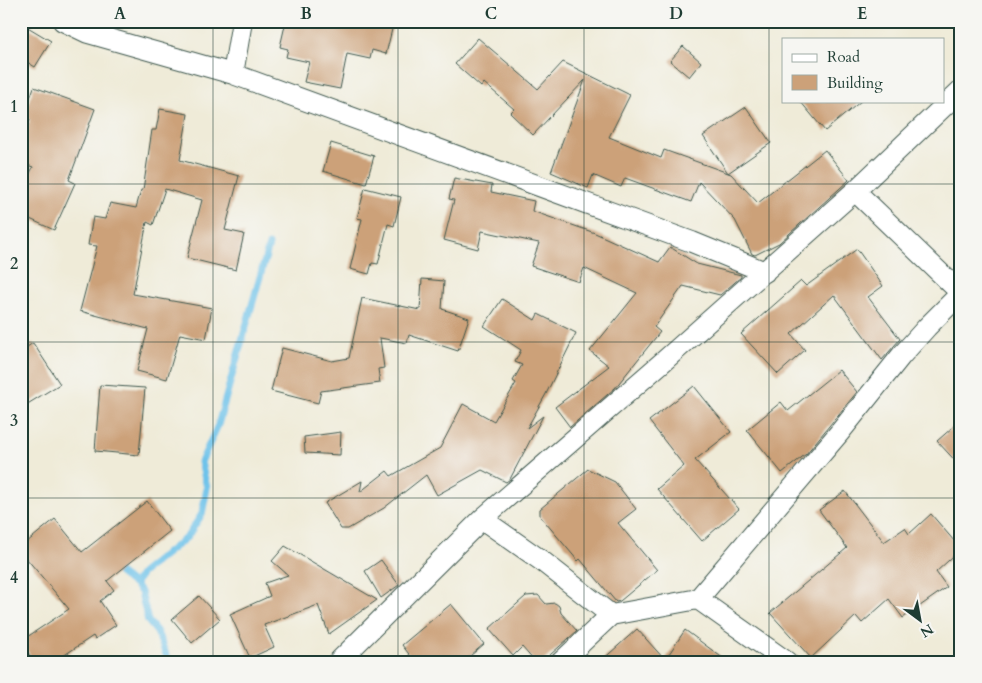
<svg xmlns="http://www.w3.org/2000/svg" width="982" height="683" font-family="Cardo,serif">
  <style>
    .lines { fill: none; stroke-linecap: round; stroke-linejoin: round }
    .stream { stroke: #6ec3ea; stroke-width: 7 }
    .building { fill: #cca179 }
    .minor-casing { stroke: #3e574d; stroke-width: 22 }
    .minor { stroke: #fff; stroke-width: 20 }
    .grid { fill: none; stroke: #1f3d34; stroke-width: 1; stroke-opacity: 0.55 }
    .neatline { fill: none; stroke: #1f3d34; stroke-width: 2 }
    .grid-label { font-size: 16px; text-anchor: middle; font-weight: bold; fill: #1f3d34 }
  </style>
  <rect width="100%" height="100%" fill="#f6f6f2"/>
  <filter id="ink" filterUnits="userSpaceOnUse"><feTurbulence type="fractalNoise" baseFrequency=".02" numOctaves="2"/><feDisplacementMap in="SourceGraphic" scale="10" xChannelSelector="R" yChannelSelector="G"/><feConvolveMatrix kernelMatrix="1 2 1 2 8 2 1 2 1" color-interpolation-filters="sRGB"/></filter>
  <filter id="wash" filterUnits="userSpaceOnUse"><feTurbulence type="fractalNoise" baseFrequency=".0096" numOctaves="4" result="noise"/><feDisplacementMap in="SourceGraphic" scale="20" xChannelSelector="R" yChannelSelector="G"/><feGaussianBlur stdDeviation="1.12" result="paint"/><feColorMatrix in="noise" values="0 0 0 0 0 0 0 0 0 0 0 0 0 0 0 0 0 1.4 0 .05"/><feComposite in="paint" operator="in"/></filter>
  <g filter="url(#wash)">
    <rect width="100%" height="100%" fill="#efebd8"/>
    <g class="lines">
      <path class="stream" d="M112,567L136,586L141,592L148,621L157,632L169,662
        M136,586L137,580L142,573L187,537L202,514L207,488L201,462L218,425L269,245"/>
    </g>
    <g id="blocks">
      <path class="building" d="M286,21H394L386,54L372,50L370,59L347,54L340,89L304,82L309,62L286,57L288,49L280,47Z
        M21,23L51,41L35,67L21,58Z
        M478,38L538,89L563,62L630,95L609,137L661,158L664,150L731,174L758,203L825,150L849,180L779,243L755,255L752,254L735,220L699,182L691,202L625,178L621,187L593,175L588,188L551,172L585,80L533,135L510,113L514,109L484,83L481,87L455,64Z
        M683,46L701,62L689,77L670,61Z
        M34,87L95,109L69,180L75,183L54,230L21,215V192L33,167L21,163V142L30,120L23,117Z
        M800,101H861L825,131Z
        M746,107L771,143L728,173L703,136Z
        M160,109L188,114L180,160L239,176L225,230L244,234L236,270L187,258L202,200L165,189L153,225L147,222L133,294L212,308L206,339L180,334L167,379L137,371L148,329L80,311L97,246L88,245L93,217L105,219L110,203L136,208L141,190H143L152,130H156Z
        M331,143L374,156L366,184L323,171Z
        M454,178L492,185L491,192L534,201L532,211L595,233L659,262L670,247L697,264L741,275V277L720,295L683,286L654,327L660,332L615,388L570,427L555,407L609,366L590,351L637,293L584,268L579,282L531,266L539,243L482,231L478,249L444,240L454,200L449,199Z
        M365,188L401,197L394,226L388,224L378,264L372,263L369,274L350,269L362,219L357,218Z
        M857,249L883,286L868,297L900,339L882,360L834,295L791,334L805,350L778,374L741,334L801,281L806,286Z
        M422,279L444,281L442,309L469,318L458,351L409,335L407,343L380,338L384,368L378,369L380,383L321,391L318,403L271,391L282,348L332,361L349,358L362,298L420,310Z
        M502,299L535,320L538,314L576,333L546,394L527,428L543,416L510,479L506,482L482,470L437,495L426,475L384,508L348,529H341L325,503L362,481L360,492L387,471L391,476L440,448L463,404L494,421L516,383L513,381L522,365L515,362L521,350L484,326Z
        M33,343L60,384L21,408V351Z
        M839,370L857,392L806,454L782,473L747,430L781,402L788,411Z
        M100,385L145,388L139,455L95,451Z
        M694,386L731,432L695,460L739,509L702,541L657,489L684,466L649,421Z
        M961,420V467L937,441Z
        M341,432L340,455L305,453L304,437Z
        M588,469L615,482L636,509L618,523L657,570L620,601L616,602L580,559L578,561L540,516V509Z
        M845,491L884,542L905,528L909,534L931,514L961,549L936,572L947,587L903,618L889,599L862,623L856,616L811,658L770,613L847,548L819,510Z
        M147,501L170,531L107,581L114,590L100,601L116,625L95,639L93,636L54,662H34L21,641L69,609L21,552V547L55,519L82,552Z
        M285,546L377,600L329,634L318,605L264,625L274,647L250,658L230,614L270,596L265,583L288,575L272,561Z
        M381,560L399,585L381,598L365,571Z
        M538,595L546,604L555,603L559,606L561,613L577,631L542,662H535L522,647L513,656L489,629L526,596Z
        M199,596L220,619L192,643L172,619Z
        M451,604L484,644L463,662H415L402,645Z
        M637,629L665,660L685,630L728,662H600Z"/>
    </g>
  </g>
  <g filter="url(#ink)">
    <use href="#blocks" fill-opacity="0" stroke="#3e574d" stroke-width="1"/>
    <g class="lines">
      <g class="minor-casing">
        <path id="minor" d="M63,21L88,33L233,74L692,242L765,272
          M233,74L242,21
          M482,519L542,561L611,615
          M698,599L787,662
          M338,662L482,519L665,360L855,191L961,90
          M561,662L611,615L698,599L840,432L901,356L927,327L961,293L855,191"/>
      </g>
      <use href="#minor" class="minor"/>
    </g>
  </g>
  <path class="grid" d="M213,21V662M398,21V662M584,21V662M769,21V662M21,184H961M21,342H961M21,498H961"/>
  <rect width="982" height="683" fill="none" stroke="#f6f6f2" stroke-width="55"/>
  <rect x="782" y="38" width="162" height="65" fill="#f6f6f2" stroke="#a0aca6"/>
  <rect x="792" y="54" width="25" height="8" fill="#ffffff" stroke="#a0aca6"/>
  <text x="827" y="62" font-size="15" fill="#1f3d34">Road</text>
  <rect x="792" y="75" width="25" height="15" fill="#cca179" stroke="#a0aca6"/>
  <text x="827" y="88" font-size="15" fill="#1f3d34">Building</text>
  <g transform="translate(920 620) rotate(148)" stroke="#f6f6f2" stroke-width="4" paint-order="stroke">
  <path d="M0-4L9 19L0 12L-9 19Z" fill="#1f3d34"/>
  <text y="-8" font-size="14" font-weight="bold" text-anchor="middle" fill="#1f3d34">N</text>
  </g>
  <rect x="28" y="28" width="926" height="628" class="neatline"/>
  <g class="grid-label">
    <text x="120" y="19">A</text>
    <text x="306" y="19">B</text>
    <text x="491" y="19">C</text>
    <text x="676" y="19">D</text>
    <text x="862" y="19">E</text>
    <text x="14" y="112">1</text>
    <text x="14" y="269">2</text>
    <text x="14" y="426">3</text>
    <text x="14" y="583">4</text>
  </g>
</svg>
